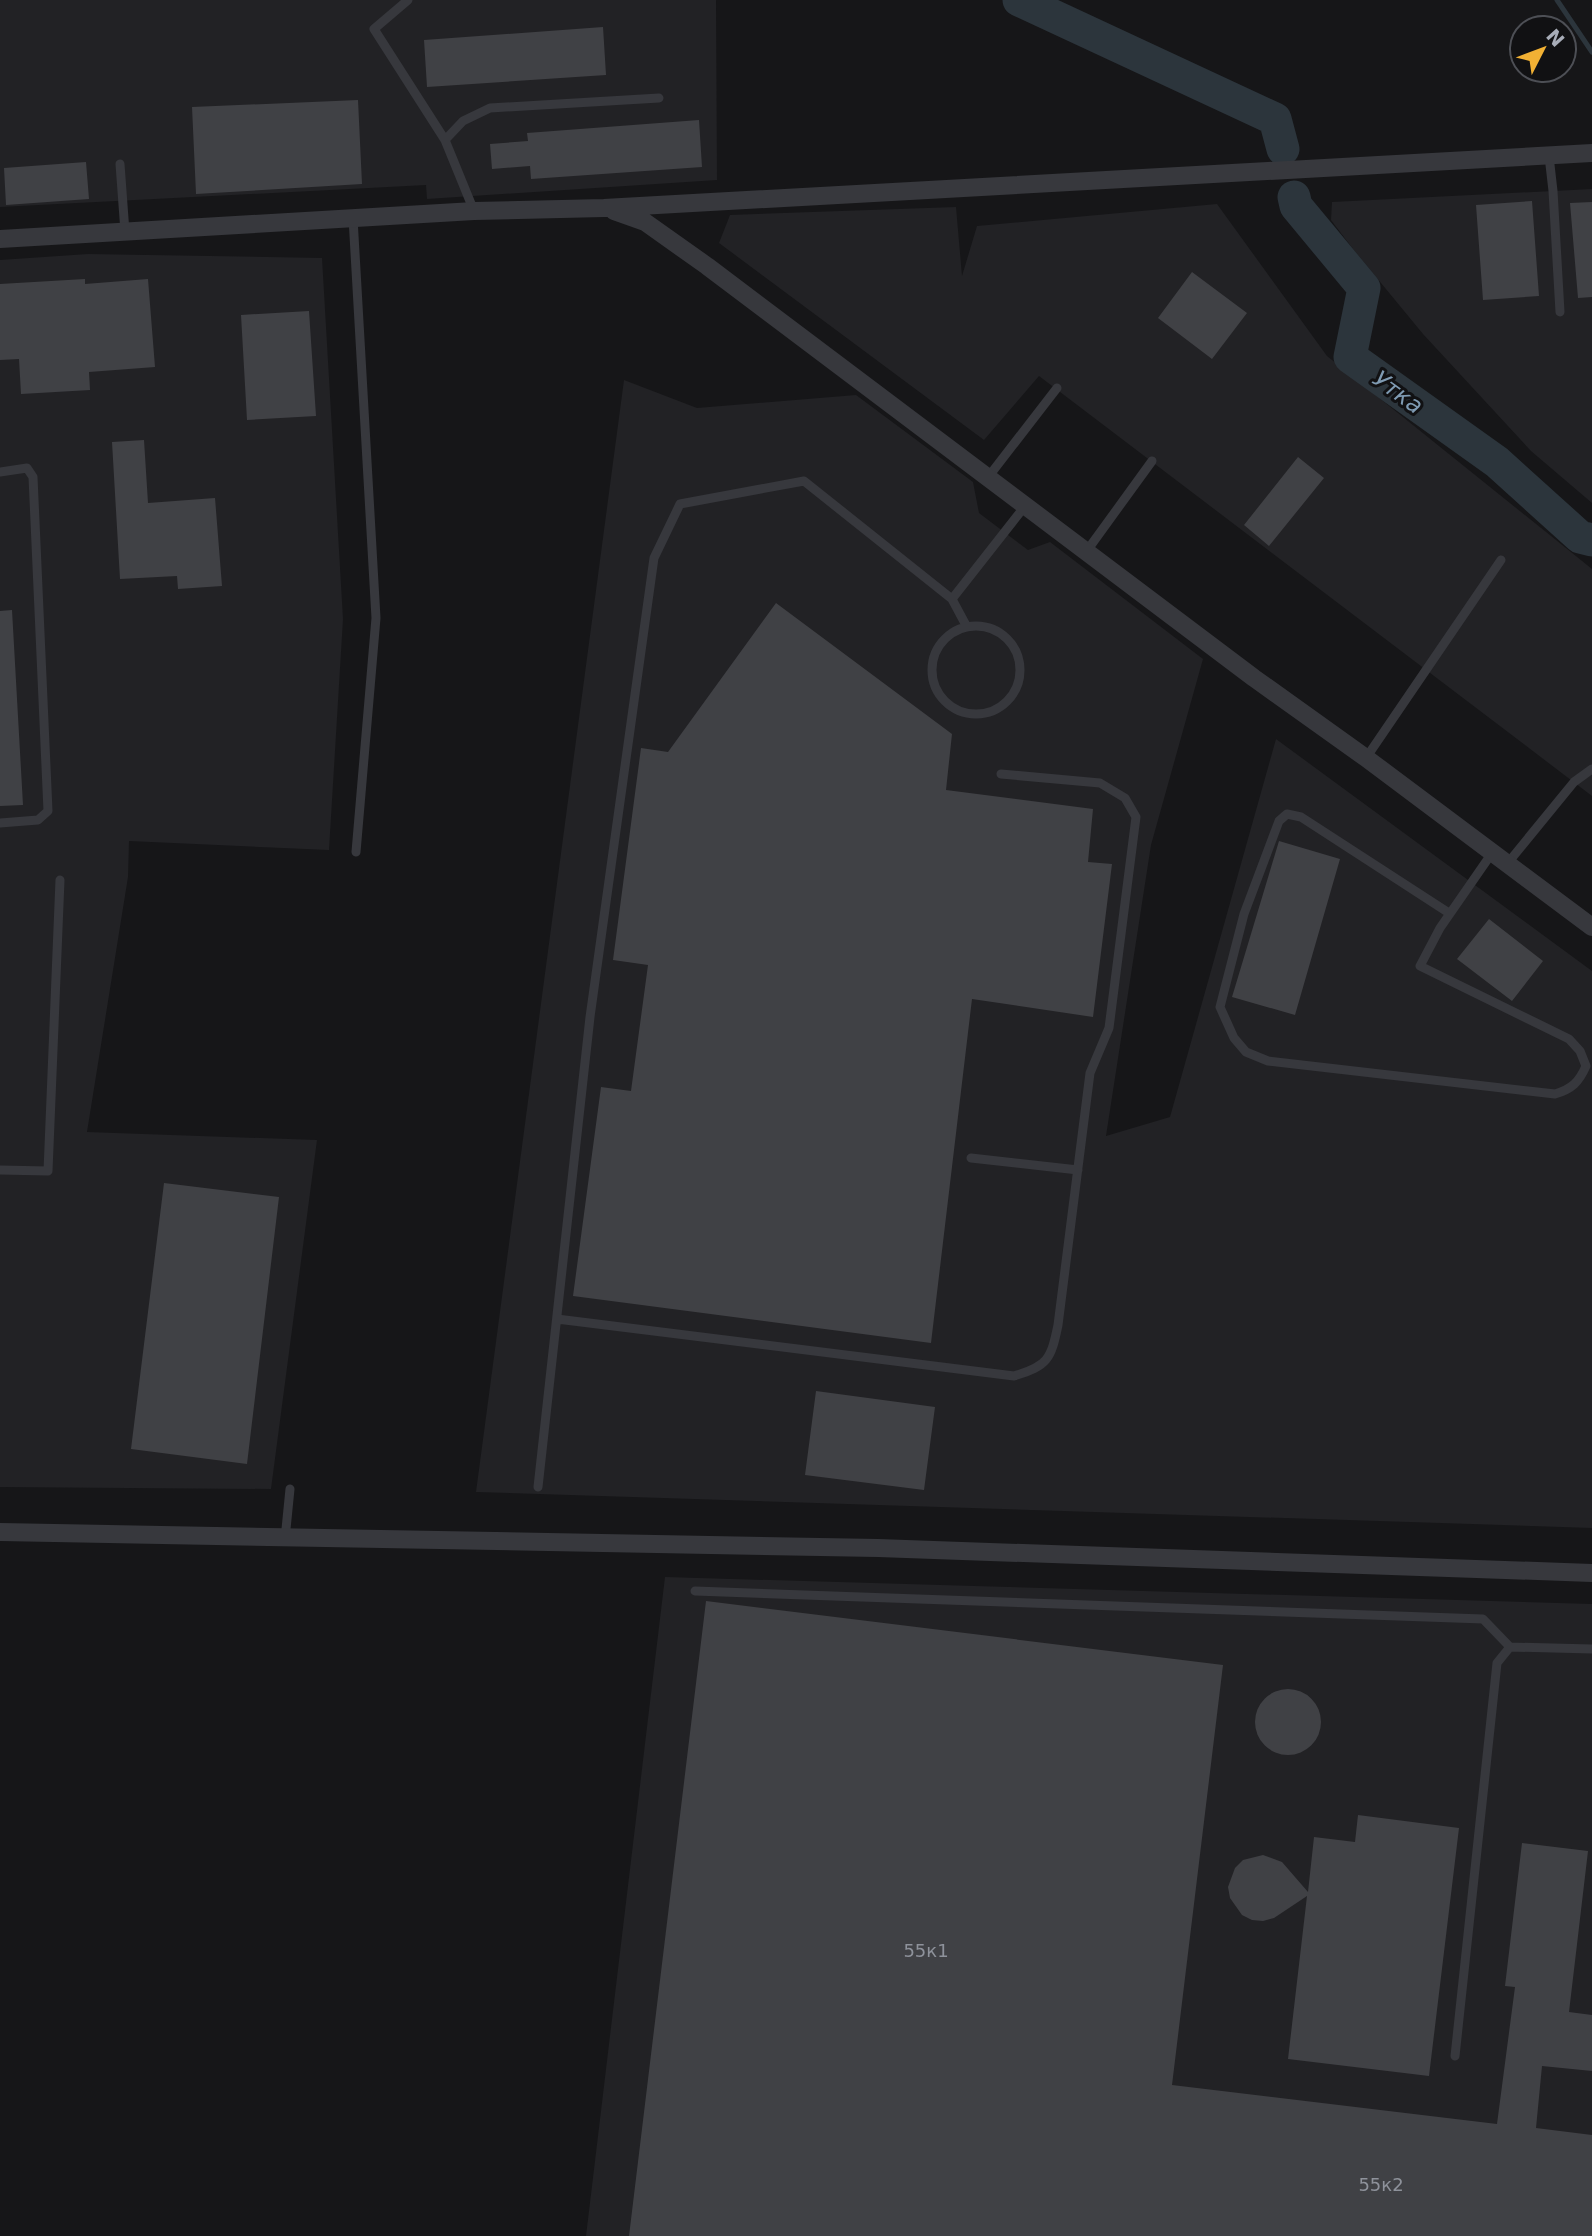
<svg xmlns="http://www.w3.org/2000/svg" width="1592" height="2236" font-family="'DejaVu Sans',sans-serif">
  <style>
    .built { fill: #222225 }
    .lines { fill: none; stroke-linecap: round; stroke-linejoin: round }
    .stream { stroke: #2c353c; stroke-width: 5 }
    .river { stroke: #2c353c; stroke-width: 33 }
    .building { fill: #404145 }
    .lane { stroke: #37383d; stroke-width: 9 }
    .street { stroke: #37383d; stroke-width: 18 }
    .labels { text-anchor: middle; stroke-width: 6; stroke-linejoin: round; paint-order: stroke }
    .number-label { font-size: 18px; fill: #8e929b }
    .water-label { font-size: 23px; font-style: italic; fill: #7f9bb3; stroke: #111113 }
  </style>
  <rect width="100%" height="100%" fill="#161618"/>
  <path class="built" d="M0,0H716L717,180L427,199L426,185L0,207Z
    M1592,189V503L1531,451L1423,334L1353,249L1331,220L1332,202Z
    M1217,204L1327,356L1592,569V796L1039,376L984,440L719,243L730,215L956,207L962,276L977,226Z
    M88,254L322,258L343,619L329,850L129,841L128,877L87,1132L317,1140L271,1489L0,1487V260Z
    M624,380L697,408L856,395L973,482L979,513L1028,550L1050,542L1203,659L1151,845L1106,1136L1170,1117L1276,739L1592,971V1528L476,1492Z
    M665,1577L1592,1604V2236H586Z"/>
  <g class="lines">
    <path class="stream" d="M1557,0L1592,52"/>
    <path class="river" d="M1019,0L1275,119L1283,149
      M1294,197L1296,206L1364,288L1350,357L1497,462L1580,537L1592,540"/>
  </g>
  <path class="building" d="M603,27L606,75L427,87L424,40Z
    M358,100L362,184L196,194L192,107Z
    M699,120L702,167L531,179L530,166L492,169L490,144L528,141L527,133Z
    M86,162L89,199L6,205L4,168Z
    M1532,201L1539,296L1483,300L1476,205Z
    M1592,202V297L1578,298L1570,203Z
    M1192,272L1247,313L1212,359L1158,318Z
    M85,279V284L148,279L155,367L89,372L90,390L21,394L19,359L0,360V284Z
    M309,311L316,416L247,420L241,315Z
    M144,440L148,503L215,498L222,586L178,589L177,576L120,579L112,442Z
    M1298,457L1324,478L1269,546L1244,525Z
    M776,603L952,734L946,790L1093,809L1088,862L1112,864L1093,1017L972,999L931,1343L573,1296L601,1087L631,1091L648,965L613,960L641,748L668,752Z
    M12,610L23,805L0,806V611Z
    M1279,841L1340,859L1295,1015L1232,997Z
    M1489,919L1543,961L1512,1001L1457,959Z
    M164,1183L279,1197L247,1464L131,1449Z
    M816,1391L935,1407L924,1490L805,1475Z
    M706,1601L1223,1665L1172,2085L1497,2124L1515,1987L1505,1986L1522,1843L1588,1851L1569,2012L1592,2015V2071L1542,2066L1536,2128L1592,2135V2236H629Z
    M1255 1722a33 33 0 1 1 66 0a33 33 0 1 1-66 0Z
    M1358,1815L1459,1828L1429,2076L1288,2059L1307,1896L1274,1918L1263,1921L1252,1920L1242,1915L1230,1898L1228,1887L1235,1868L1243,1860L1263,1855L1282,1862L1308,1892L1314,1837L1355,1842Z"/>
  <g class="lines">
    <path class="lane" d="M408,0L374,29L445,140L474,211
      M445,140L463,121L490,108L659,98
      M1549,156L1553,191L1560,312
      M120,164L125,232
      M353,218L376,618L356,852
      M0,472L27,468L33,477L48,811L38,820L0,823
      M989,476L1057,388
      M1086,552L1152,461
      M952,599L1025,506
      M932 670a44 44 0 1 1 88 0a44 44 0 1 1-88 0Z
      M1366,758L1501,560
      M1507,864L1574,782L1592,769
      M1449,913L1301,817L1287,814L1279,821L1244,914L1220,1007L1234,1038L1246,1052L1268,1061L1555,1094C1572,1089 1579,1082 1586,1066L1580,1051L1569,1039L1420,966L1440,928L1492,853
      M971,1158L1078,1170
      M0,1170L48,1171L60,880
      M557,1319L1014,1376C1048,1366 1051,1359 1058,1325L1090,1073L1109,1028L1136,817L1125,798L1100,783L1001,774
      M538,1487L590,1017L654,558L680,504L804,481L952,599L967,627
      M285,1539L290,1489
      M695,1591L1483,1619L1510,1647
      M1455,2056L1497,1663L1510,1647L1592,1649"/>
    <path class="street" d="M614,211L645,222L707,266L1254,678L1366,758L1592,927
      M0,239L474,211L604,208L1592,153
      M0,1532L878,1548L1592,1573"/>
  </g>
  <g class="labels">
    <g class="number-label">
      <text x="926" y="1957">55к1</text>
      <text x="1381" y="2191">55к2</text>
    </g>
    <g class="water-label">
      <text transform="translate(1398 392) rotate(36)" y="8">Утка</text>
    </g>
  </g>
  <g transform="translate(1543 49) rotate(48)"><circle r="33" fill="#111113" stroke="#4d4f55" stroke-width="2"/>
  <path d="M0-5L12 26L0 18L-12 26Z" fill="#f2b134"/>
  <text y="-10" font-size="19" font-weight="bold" text-anchor="middle" fill="#a8adb8">N</text>
  </g>
</svg>
